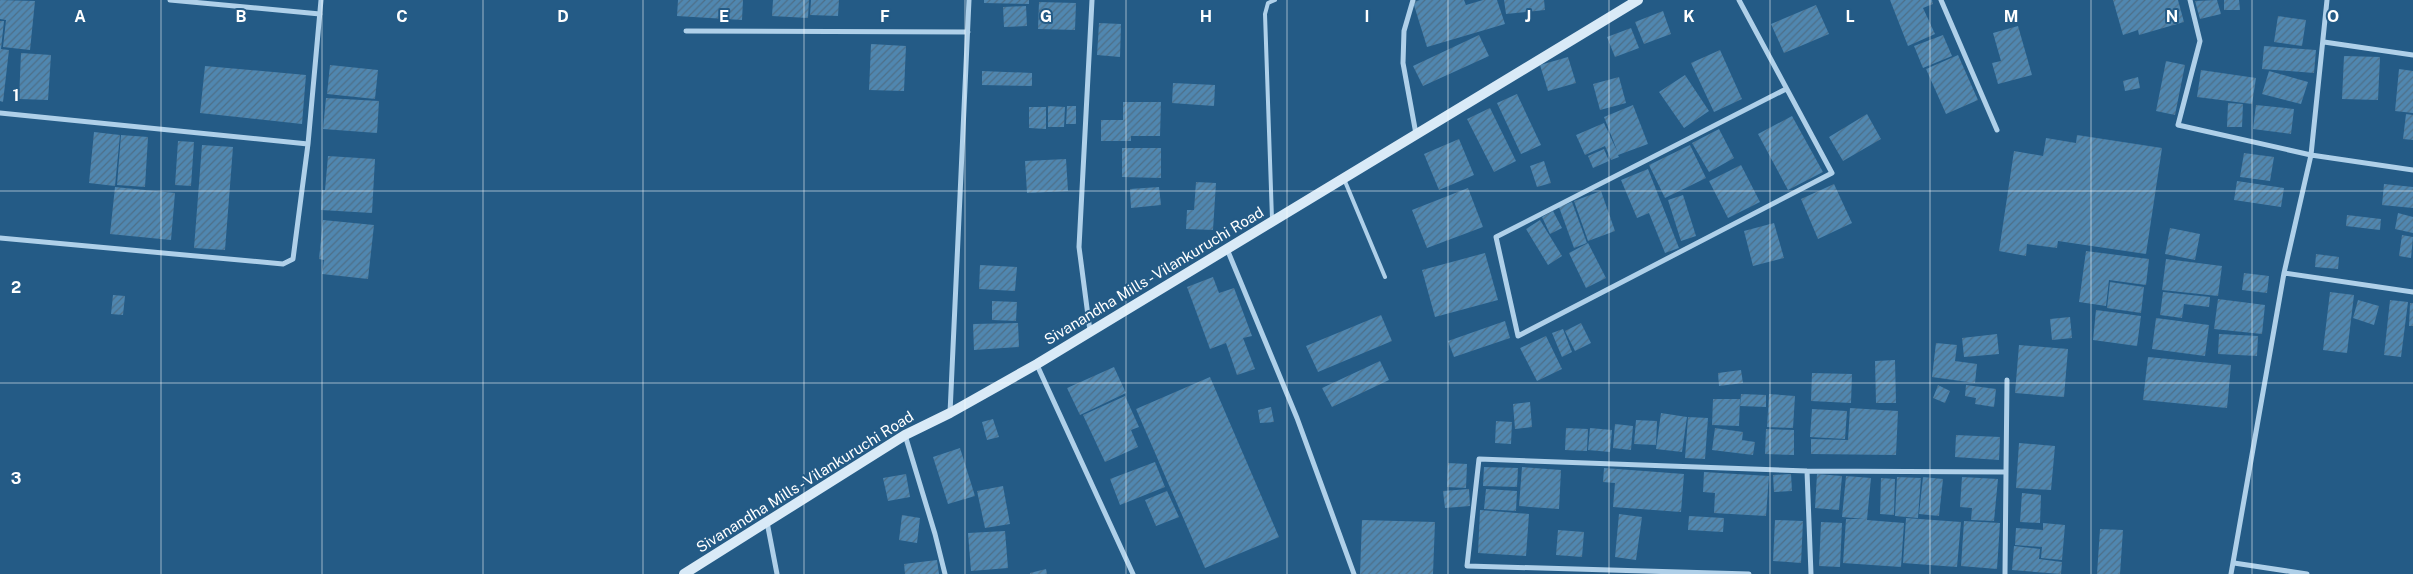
<svg xmlns="http://www.w3.org/2000/svg" width="2413" height="574" font-family="'Public Sans',sans-serif">
  <style>
    .building { fill: url(#building-hatch) }
    .lines { fill: none; stroke-linecap: round; stroke-linejoin: round }
    .service { stroke: #afd0e9; stroke-width: 4 }
    .minor { stroke: #afd0e9; stroke-width: 5 }
    .secondary { stroke: #d9eaf7; stroke-width: 10 }
    .grid { fill: none; stroke: #fff; stroke-width: 1; stroke-opacity: 0.55 }
    .labels { text-anchor: middle; stroke-width: 4; stroke-linejoin: round; paint-order: stroke }
    .street-label { font-size: 15px; fill: #fff; stroke: #245b86 }
    .grid-label { font-size: 16px; text-anchor: middle; font-weight: bold; fill: #fff; stroke: #245b86; stroke-width: 4; stroke-linejoin: round; paint-order: stroke }
  </style>
  <defs>
    <pattern id="building-hatch" width="6" height="6" patternUnits="userSpaceOnUse" patternTransform="scale(1.25)"><rect width="6" height="6" fill="#5087b0"/><path d="M-1 1l2-2M0 6l6-6M5 7l2-2" fill="none" stroke="#4e6f88"/></pattern>
  </defs>
  <rect width="100%" height="100%" fill="#245b86"/>
  <path class="building" d="M0,0L35,1L30,50L3,47L6,20L0,19Z
    M678,0H743L742,20L677,16Z
    M773,0H809L808,18L772,16Z
    M811,0H839L838,16L810,15Z
    M984,0H1029V4L984,3Z
    M1420,0H1464L1466,5L1483,0H1497L1505,24L1427,47L1413,2Z
    M1504,0H1544L1545,10L1506,14Z
    M1890,0H1932L1933,4L1923,8L1935,34L1908,46Z
    M2113,0H2178L2184,22L2139,35L2138,30L2123,35Z
    M2217,0L2221,14L2200,19L2195,1Z
    M2224,0H2239L2240,10H2224Z
    M1039,2L1076,3L1075,30L1038,29Z
    M1816,5L1829,34L1784,53L1771,24Z
    M1026,6L1027,26L1004,27L1003,7Z
    M1663,11L1671,34L1644,44L1635,22Z
    M2278,16L2306,20L2302,46L2274,42Z
    M0,21H4L1,49L9,50L3,102L0,101Z
    M1099,23L1121,24L1120,57L1097,55Z
    M2018,26L2032,75L1998,84L1992,63L2001,61L1993,33Z
    M1631,28L1639,48L1615,57L1607,37Z
    M1479,35L1489,56L1423,86L1413,66Z
    M1943,35L1952,56L1923,68L1914,46Z
    M871,44L906,46L904,91L869,90Z
    M2264,46L2316,50L2314,73L2262,69Z
    M1720,50L1742,99L1714,112L1691,63Z
    M21,53L51,55L48,100L19,99Z
    M1958,55L1978,100L1946,114L1926,69Z
    M2344,56L2380,57L2378,100L2342,99Z
    M1568,57L1576,83L1548,91L1540,65Z
    M2166,61L2185,65L2175,115L2156,111Z
    M330,65L378,70L375,99L327,94Z
    M205,66L306,75L302,124L200,113Z
    M2399,69L2413,71V113L2395,111Z
    M2201,70L2256,78L2252,104L2197,97Z
    M982,71L1032,73V86L982,85Z
    M2269,71L2308,82L2301,104L2262,94Z
    M1685,75L1709,111L1684,128L1659,92Z
    M1619,77L1626,103L1600,110L1593,84Z
    M2138,77L2140,88L2125,91L2123,81Z
    M1173,83L1215,85L1214,106L1172,103Z
    M1517,94L1541,145L1521,154L1497,103Z
    M326,98L379,101L377,133L323,129Z
    M1123,102H1161L1160,136H1131V141H1101V120H1123Z
    M2228,103L2243,104L2242,127H2227Z
    M1633,105L1648,144L1618,155L1619,157L1611,160L1605,146L1585,155L1576,135L1604,123L1618,153L1604,117Z
    M2256,105L2294,109L2291,134L2253,129Z
    M1048,106L1065,107L1064,127H1048Z
    M1067,106H1076V124H1066Z
    M1029,107H1046V129L1029,128Z
    M1490,108L1516,161L1494,172L1467,119Z
    M1867,114L1881,139L1843,161L1829,137Z
    M2406,114L2413,115V140L2403,139Z
    M1792,116L1823,172L1788,190L1758,134Z
    M1719,129L1734,158L1709,172L1692,143Z
    M94,132L120,135L115,186L89,183Z
    M121,135L148,137L145,187L117,185Z
    M2077,135L2162,148L2146,254L2058,241L2057,248L2027,244L2026,256L1999,251L2014,151L2043,156L2046,138L2076,143Z
    M1459,139L1474,175L1439,190L1424,154Z
    M178,141L194,142L191,186L175,185Z
    M202,145L233,147L225,250L194,248Z
    M1690,145L1706,178L1665,198L1649,165Z
    M1122,148H1161V178L1122,177Z
    M1604,149L1609,161L1593,168L1588,156Z
    M2244,153L2274,157L2270,181L2240,177Z
    M328,156L375,159L372,213L321,210L322,190H325Z
    M1066,159L1068,191L1027,193L1025,161Z
    M1544,161L1551,183L1537,187L1530,166Z
    M1741,165L1760,202L1728,218L1709,181Z
    M1648,169L1679,248L1665,253L1649,213L1637,218L1621,180Z
    M2237,181L2284,188L2281,207L2234,200Z
    M1196,182L1216,183L1213,230L1186,229L1187,210H1194Z
    M1834,184L1852,223L1818,239L1801,199Z
    M2384,184L2413,187V208L2382,205Z
    M115,187L175,193L171,240L110,234Z
    M1159,187L1161,205L1131,208L1130,189Z
    M1468,188L1483,227L1427,248L1412,210Z
    M1601,191L1615,231L1588,241L1574,201Z
    M1683,195L1696,236L1681,241L1668,200Z
    M1572,202L1587,243L1574,248L1559,207Z
    M1553,211L1562,228L1550,234L1542,217Z
    M2398,213L2413,217V233L2395,229Z
    M2347,215L2381,219L2380,230L2346,226Z
    M323,220L374,225L368,279L322,274L324,260L319,259Z
    M1540,220L1562,256L1548,265L1526,229Z
    M1774,223L1784,258L1753,266L1744,231Z
    M2170,228L2200,234L2195,260L2165,254Z
    M2402,235L2413,237L2411,258L2399,256Z
    M1588,243L1606,278L1586,288L1569,253Z
    M2086,251L2149,259L2146,285L2109,280L2106,306L2079,302Z
    M1485,253L1498,300L1435,317L1422,270Z
    M2316,254L2339,257L2338,269L2315,267Z
    M2166,259L2222,266L2218,296L2162,290Z
    M980,265L1017,267L1015,291L979,289Z
    M2244,273L2269,276L2267,293L2242,290Z
    M1213,277L1219,293L1234,288L1252,336L1243,338L1255,369L1237,375L1226,343L1210,349L1187,287Z
    M2110,282L2144,287L2141,313L2107,308Z
    M2163,292L2210,297L2209,307L2184,304L2182,318L2160,315Z
    M2330,292L2354,295L2347,353L2323,350Z
    M113,295L125,296L123,315L111,314Z
    M2218,299L2265,305L2262,334L2214,329Z
    M2358,300L2379,306L2374,325L2353,318Z
    M2390,300L2408,302L2401,357L2384,355Z
    M992,301L1017,302L1016,321L992,320Z
    M2410,303H2413V326H2409Z
    M2096,310L2141,316L2137,346L2093,340Z
    M1381,315L1392,341L1318,372L1306,346Z
    M2070,317L2072,338L2052,340L2050,319Z
    M2156,318L2209,325L2205,356L2152,349Z
    M1505,321L1510,338L1454,357L1448,341Z
    M1018,323L1019,347L974,350L973,324Z
    M1581,323L1591,343L1575,351L1565,331Z
    M1563,329L1572,352L1562,357L1552,333Z
    M1997,334L1999,354L1964,357L1962,338Z
    M2219,334L2258,336L2257,356L2218,354Z
    M1546,336L1562,369L1537,381L1520,348Z
    M1936,343L1957,345L1955,361L1977,364L1975,383L1932,377Z
    M2019,345L2068,349L2064,397L2015,393Z
    M2148,357L2231,365L2227,408L2143,400Z
    M1895,360L1896,403H1876L1875,361Z
    M1380,361L1389,380L1332,407L1322,388Z
    M1114,367L1126,393L1080,415L1067,388Z
    M1741,370L1743,383L1719,386L1718,373Z
    M1812,373L1852,374L1851,403L1811,401Z
    M1210,377L1279,537L1205,568L1136,409Z
    M1938,385L1950,391L1945,403L1933,398Z
    M1966,385L1996,389L1994,407L1975,404L1976,398L1965,396Z
    M1741,394L1766,395V407L1740,406Z
    M1769,394L1795,396L1793,428L1767,427Z
    M1125,396L1139,427L1131,430L1138,447L1105,462L1083,415Z
    M1713,399H1740L1739,426L1712,425Z
    M1530,402L1532,427L1515,429L1513,404Z
    M1271,407L1274,422L1260,423L1258,410Z
    M1850,408L1898,411L1896,455L1811,454V439L1848,440Z
    M1812,409L1847,411L1845,439L1810,437Z
    M1661,413L1687,417L1682,452L1656,449Z
    M1688,417L1708,418L1705,459L1685,458Z
    M993,419L999,437L987,440L982,422Z
    M1636,420L1657,421L1656,445L1634,444Z
    M1496,421L1512,422L1511,444L1495,443Z
    M1615,424L1633,426L1631,450L1613,448Z
    M1566,428L1588,429L1587,451L1565,450Z
    M1590,428L1612,430L1610,452L1588,450Z
    M1715,428L1743,432L1742,440L1755,442L1753,455L1712,450Z
    M1766,429L1794,430V455L1765,454Z
    M1956,435L2000,437L1999,460L1955,457Z
    M2019,443L2055,446L2051,490L2016,488Z
    M960,448L975,496L948,504L933,457Z
    M1155,462L1165,487L1120,505L1110,479Z
    M1448,463L1467,464L1466,488L1447,487Z
    M1484,467L1518,468L1517,487L1483,486Z
    M1522,467L1561,470L1559,509L1519,506Z
    M1604,468L1684,474L1681,512L1613,507L1615,483L1603,482Z
    M1704,472L1769,476L1766,516L1714,513L1715,493L1703,492Z
    M906,474L910,497L888,501L883,478Z
    M1791,474L1792,491L1774,492L1773,475Z
    M1817,474L1842,476L1839,510L1815,508Z
    M1846,476L1871,478L1867,520L1904,523L1901,567L1843,563L1846,519H1864L1842,517Z
    M1897,477L1921,478L1918,518L1895,516Z
    M1923,477L1943,479L1939,516L1919,514Z
    M1962,477L1998,479L1994,521L1971,520L1972,508L1960,507Z
    M1881,478L1895,479L1894,515L1880,514Z
    M1003,486L1010,524L985,528L977,491Z
    M1469,489L1470,506L1445,508L1443,491Z
    M1486,489L1517,491L1516,511L1484,509Z
    M1167,491L1179,517L1156,526L1145,500Z
    M2022,493L2041,495L2040,523L2020,522Z
    M1480,510L1529,514L1526,556L1478,553Z
    M1619,514L1642,517L1636,560L1615,557Z
    M902,515L920,518L917,543L899,540Z
    M1689,516L1724,518L1723,532L1688,530Z
    M1906,518L1961,522L1957,567L1903,563Z
    M1362,520L1435,522L1433,574H1360Z
    M1775,520L1803,521L1801,563L1773,561Z
    M1964,521L2000,523L1997,569L1961,566Z
    M1821,522L1842,523L1840,567L1819,566Z
    M2043,523L2065,525L2062,560L2041,558L2042,547L2015,545L2016,528L2043,530Z
    M2100,529L2123,530L2120,574H2097Z
    M1558,530L1584,532L1582,557L1556,555Z
    M1005,531L1008,568L971,571L968,533Z
    M2014,546L2040,549L2039,559L2062,562L2061,574L2012,570Z
    M937,560L939,574H905L904,564Z
    M1046,569L1047,574H1030V573Z"/>
  <g class="lines">
    <path class="service" d="M1344,179L1385,277
      M1272,219L1265,14L1268,3L1275,0"/>
    <path class="minor" d="M170,0L320,14
      M1413,0L1404,31L1403,63L1416,134
      M1739,0L1832,173L1518,336L1496,237L1786,89
      M1941,0L1997,130
      M2190,0L2200,41L2178,125L2311,155L2413,170
      M686,31L968,32
      M2324,42L2413,55
      M0,113L308,144
      M0,238L283,264L293,259L308,144L321,0
      M1227,249L1297,418L1354,574
      M2284,273L2413,292
      M1090,331L1079,247L1092,0
      M1037,365L1133,574
      M950,413L969,0
      M905,435L935,534L945,574
      M1807,471L1811,574
      M2006,472L2007,380
      M767,522L777,574
      M2234,563L2307,574
      M1749,574L1467,566L1479,459L1807,471L2006,472L2005,574
      M2231,574L2284,273L2311,155L2327,0"/>
    <path class="secondary" d="M684,574L905,435L950,413L1037,364L1638,0"/>
  </g>
  <path class="grid" d="M161,0V574M322,0V574M483,0V574M643,0V574M804,0V574M965,0V574M1126,0V574M1287,0V574M1448,0V574M1609,0V574M1770,0V574M1930,0V574M2091,0V574M2252,0V574M0,191H2413M0,383H2413"/>
  <g class="labels">
    <g class="street-label">
      <text transform="translate(1154 276) rotate(-31)" y="5">Sivanandha Mills - Vilankuruchi Road</text>
      <text transform="translate(805 482) rotate(-32)" y="5">Sivanandha Mills - Vilankuruchi Road</text>
    </g>
  </g>
  <g class="grid-label">
    <text x="80" y="22">A</text>
    <text x="241" y="22">B</text>
    <text x="402" y="22">C</text>
    <text x="563" y="22">D</text>
    <text x="724" y="22">E</text>
    <text x="885" y="22">F</text>
    <text x="1046" y="22">G</text>
    <text x="1206" y="22">H</text>
    <text x="1367" y="22">I</text>
    <text x="1528" y="22">J</text>
    <text x="1689" y="22">K</text>
    <text x="1850" y="22">L</text>
    <text x="2011" y="22">M</text>
    <text x="2172" y="22">N</text>
    <text x="2333" y="22">O</text>
    <text x="16" y="101">1</text>
    <text x="16" y="293">2</text>
    <text x="16" y="484">3</text>
  </g>
</svg>
